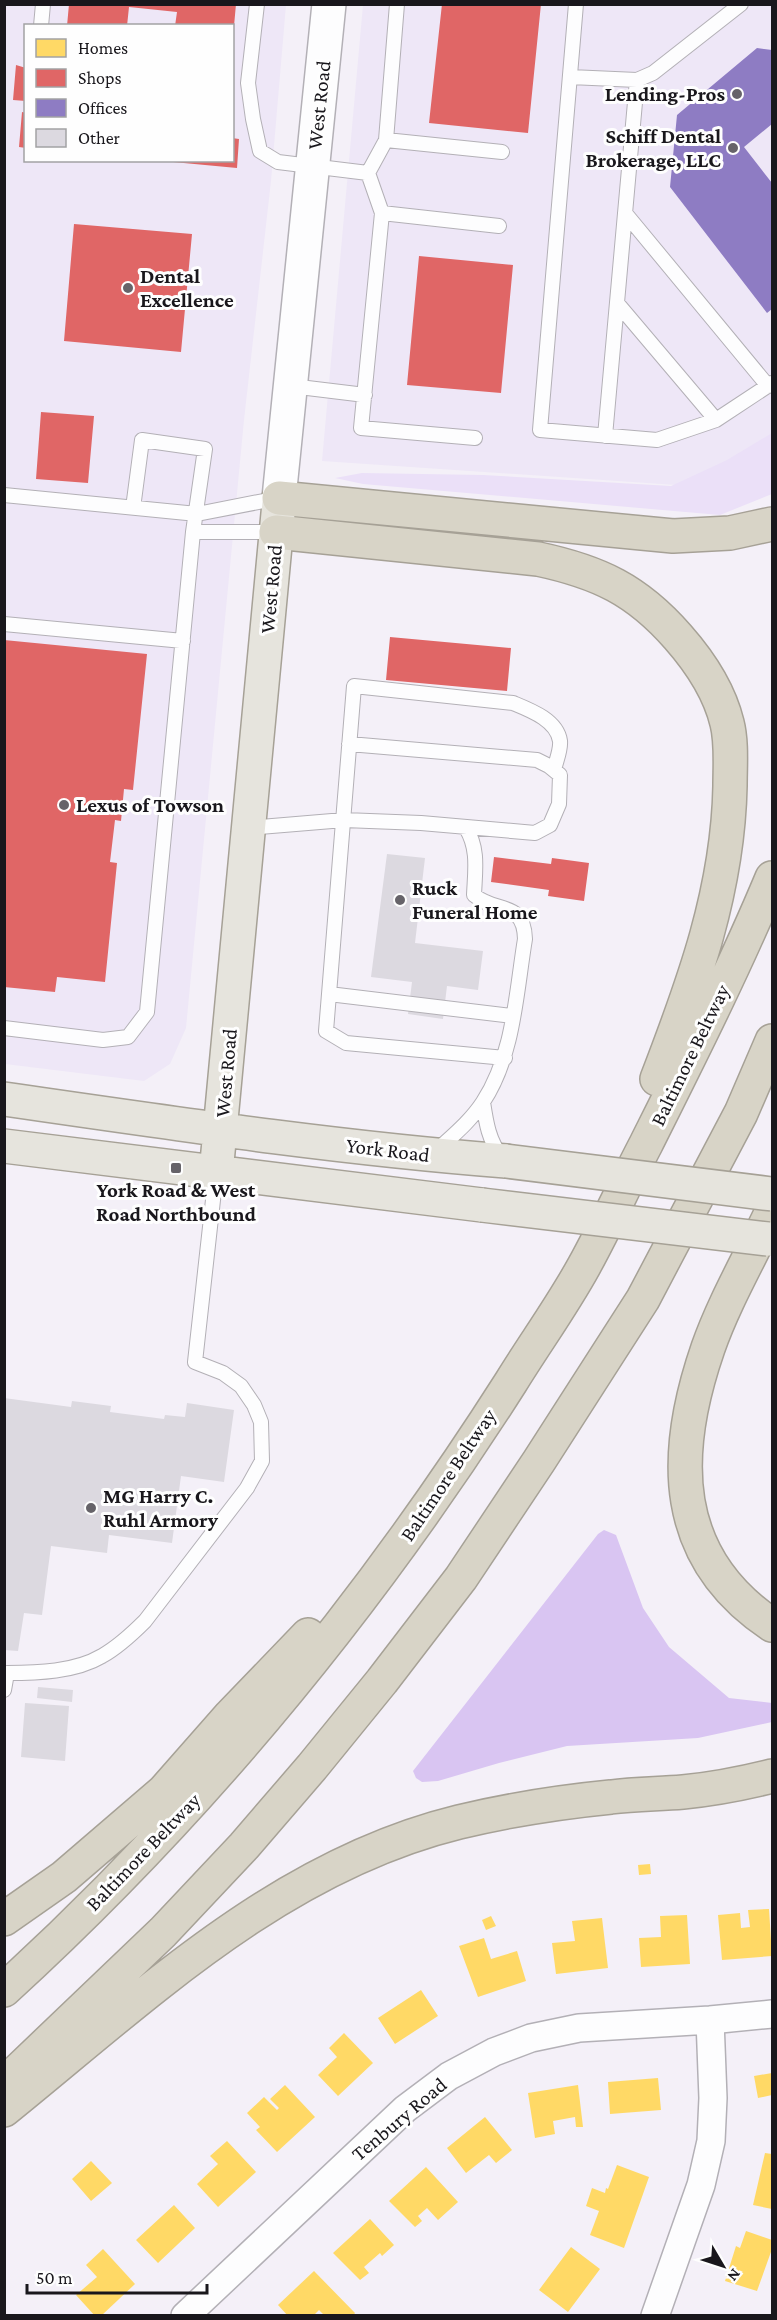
<svg xmlns="http://www.w3.org/2000/svg" width="777" height="2320" font-family="'Crimson Pro',serif">
  <style>
    .built { fill: #eee7f7; fill-rule: evenodd }
    .green { fill: #ebe0f8 }
    .water { fill: #d9c5f2 }
    .homes { fill: #ffd966 }
    .shops { fill: #e06666 }
    .offices { fill: #8e7cc3 }
    .building { fill: #dcd9e0 }
    .lines { fill: none; stroke-linecap: round; stroke-linejoin: round }
    .service-casing { stroke: #b3b0b6; stroke-width: 16 }
    .minor-casing { stroke: #b3b0b6; stroke-width: 30 }
    .tertiary-casing { stroke: #b3b0b6; stroke-width: 36 }
    .primary-casing { stroke: #a6a196; stroke-width: 36 }
    .motorway-casing { stroke: #a6a196; stroke-width: 36 }
    .service { stroke: #fdfdfe; stroke-width: 14 }
    .minor { stroke: #fdfdfe; stroke-width: 27 }
    .tertiary { stroke: #fdfdfe; stroke-width: 33 }
    .primary { stroke: #e6e4dd; stroke-width: 33 }
    .motorway { stroke: #d8d4c7; stroke-width: 33 }
    .primary-bridge-casing { stroke: #a6a196; stroke-width: 36; stroke-linecap: butt }
    .primary-bridge { stroke: #e6e4dd; stroke-width: 33 }
    .poi-dot { fill: #666369; stroke: #fefefe; stroke-width: 2 }
    .labels { text-anchor: middle; stroke-width: 6; stroke-linejoin: round; paint-order: stroke }
    .poi-label { font-size: 21px; font-weight: bold; fill: #19171c; stroke: #fefefe; text-anchor: start }
    .street-label { font-size: 21px; fill: #19171c; stroke: #fefefe }
  </style>
  <rect width="100%" height="100%" fill="#f4f0f8"/>
  <path class="built" d="M4,5H286L271,181L244,420L186,1028L170,1064L144,1081L5,1064ZM26,26H232V160H26Z
    M363,5H772V438L736,464L676,485L322,461Z"/>
  <path class="green" d="M772,433V494L720,515L363,484L335,478L362,473L483,475L671,486L727,460Z"/>
  <path class="water" d="M604,1530L616,1535L643,1608L669,1647L729,1698L772,1703V1722L698,1738L567,1746L499,1763L438,1781L422,1782L416,1778L413,1771L420,1762L598,1534Z"/>
  <path class="homes" d="M650,1864L651,1874L639,1875L638,1865Z
    M769,1909L772,1956L722,1960L718,1915L740,1913L741,1928L750,1927L748,1910Z
    M687,1915L690,1964L641,1967L639,1938L661,1937L660,1916Z
    M491,1916L496,1926L486,1930L482,1920Z
    M602,1918L608,1968L556,1974L552,1943L575,1941L572,1921Z
    M484,1938L491,1959L517,1951L526,1981L478,1997L459,1946Z
    M421,1990L438,2016L395,2044L378,2018Z
    M344,2033L373,2063L338,2096L318,2075L337,2057L329,2048Z
    M772,2073V2095L758,2098L754,2076Z
    M658,2078L661,2110L610,2114L608,2082Z
    M285,2085L315,2117L277,2152L256,2130L260,2127L247,2113L264,2097L277,2110L279,2108L270,2099Z
    M578,2085L583,2127H576L575,2117L553,2121L555,2134L535,2138L528,2093Z
    M485,2117L512,2150L496,2163L489,2155L466,2173L447,2148Z
    M227,2141L256,2172L218,2207L197,2184L218,2164L210,2156Z
    M765,2153L772,2154V2209L753,2205Z
    M91,2161L112,2183L91,2201L72,2179Z
    M617,2165L649,2177L624,2248L590,2235L599,2211L586,2206L592,2188L605,2193L606,2188L608,2189Z
    M426,2167L458,2202L438,2220L427,2208L418,2216L422,2221L415,2227L389,2201Z
    M174,2205L195,2228L158,2263L136,2240Z
    M370,2219L394,2245L382,2256L380,2253L364,2267L369,2273L360,2280L333,2253Z
    M746,2231L772,2240V2249L757,2291L725,2281L736,2246L740,2248Z
    M571,2247L600,2269L568,2312L539,2290Z
    M103,2249L135,2284L101,2316H95L76,2295L97,2277L86,2265Z
    M314,2271L355,2313L353,2316H325L319,2310L313,2316H288L278,2305Z"/>
  <path class="shops" d="M69,4H236L234,26H175L177,12L129,7L127,26H67Z
    M442,4H541L528,133L429,123Z
    M16,65L26,68V101L13,100Z
    M22,112L26,113V148L19,147Z
    M232,138L239,139L237,168L173,162L232,160Z
    M74,224L192,234L181,352L64,341Z
    M419,256L513,265L501,393L407,385Z
    M41,412L94,416L88,483L36,479Z
    M390,637L511,648L507,691L386,680Z
    M4,640L147,654L133,790L124,789L121,821L115,820L110,862L117,863L105,982L57,977L55,992L4,987Z
    M494,857L551,864L552,858L589,863L584,901L548,896L549,890L491,882Z"/>
  <path class="offices" d="M757,48L772,50V124L744,147L772,183V309L767,313L670,187L677,115Z"/>
  <path class="building" d="M387,854L425,858L415,943L483,951L478,990L447,986L443,1019L408,1014L412,982L371,977Z
    M4,1398L71,1407L72,1401L111,1406L110,1412L164,1419L165,1415L185,1417L187,1403L234,1410L224,1482L181,1476L172,1543L109,1535L107,1553L51,1546L42,1615L24,1613L18,1651L4,1650Z
    M38,1687L73,1690L72,1702L37,1698Z
    M25,1703L69,1706L65,1761L21,1757Z"/>
  <g class="lines">
    <g class="service-casing">
      <path id="service" d="M257,4L248,83L253,119L260,151L278,162L368,173L386,140L397,4
        M576,4L540,430L657,440L716,420L772,383
        M41,26L43,4
        M570,77L637,80L653,73L741,4
        M386,140L502,152
        M368,173L382,213L361,428L475,438
        M382,213L499,226
        M625,213L768,386
        M617,303L716,420
        M291,386L365,395
        M605,436L637,80
        M4,495L197,514L279,498
        M193,532H276
        M4,624L183,641
        M249,828L344,820L421,823L535,833L550,825L559,804L560,775L549,766L537,760L349,744
        M329,994L512,1016
        M4,1028L103,1040L128,1037L147,1012L193,532L205,449L142,440L133,508
        M505,1058L346,1043L326,1031L354,686L513,703C530,710 557,720 560,741C561,750 556,761 554,770
        M483,1102C486,1122 489,1142 502,1157
        M435,1152C451,1137 470,1122 483,1102C514,1055 516,993 525,939C524,900 496,914 474,895C475,871 479,849 466,828
        M4,1690L7,1673C37,1673 75,1672 102,1656C118,1647 132,1634 145,1621L247,1488L262,1461L261,1422L254,1405L241,1386L223,1373L195,1362L216,1173"/>
    </g>
    <g class="minor-casing">
      <path id="minor" d="M185,2316L405,2109L449,2076L494,2052L531,2038L579,2028L710,2020L772,2014
        M655,2316L701,2185L711,2141L713,2098L710,2020"/>
    </g>
    <g class="tertiary-casing">
      <path id="tertiary" d="M279,498L329,4"/>
    </g>
    <g class="primary-casing">
      <path id="primary" d="M4,1099C171,1123 338,1148 506,1161
        M4,1146L482,1205
        M216,1173L279,503"/>
    </g>
    <g class="motorway-casing">
      <path id="motorway" d="M279,498L673,536L730,533L772,524
        M276,532L538,559C599,572 637,590 678,637C700,662 719,690 727,723C732,742 730,766 730,786C728,890 694,983 657,1079
        M772,1211C751,1256 724,1302 708,1348C671,1455 670,1557 772,1625
        M4,1919L64,1877L164,1791L230,1716L308,1635
        M4,1990C200,1811 369,1605 511,1382C535,1343 562,1306 584,1266C606,1226 625,1184 646,1144C690,1056 734,969 772,878
        M4,2084L163,1932L244,1846L312,1767L382,1681L461,1578L539,1461L643,1299L741,1113L772,1041
        M4,2110C144,1997 279,1866 459,1822C509,1810 560,1802 611,1797C635,1794 659,1794 683,1792C713,1789 744,1783 772,1776"/>
    </g>
    <use href="#service" class="service"/>
    <use href="#minor" class="minor"/>
    <use href="#tertiary" class="tertiary"/>
    <use href="#primary" class="primary"/>
    <use href="#motorway" class="motorway"/>
    <g class="primary-bridge-casing">
      <path id="primary-bridge" d="M506,1161L772,1194
        M482,1205L768,1239"/>
    </g>
    <use href="#primary-bridge" class="primary-bridge"/>
  </g>
  <g class="poi-dot">
    <circle cx="737" cy="94" r="6"/>
    <circle cx="733" cy="148" r="6"/>
    <circle cx="128" cy="288" r="6"/>
    <circle cx="64" cy="805" r="6"/>
    <circle cx="400" cy="900" r="6"/>
    <rect x="170" y="1162" width="12" height="12" rx="3"/>
    <circle cx="91" cy="1508" r="6"/>
  </g>
  <g class="labels">
    <g class="poi-label">
      <text x="725" y="101" text-anchor="end">Lending-Pros</text>
      <text x="721" y="143" text-anchor="end">Schiff Dental<tspan x="721" dy="24">Brokerage, LLC</tspan></text>
      <text x="140" y="283">Dental<tspan x="140" dy="24">Excellence</tspan></text>
      <text x="76" y="812">Lexus of Towson</text>
      <text x="412" y="895">Ruck<tspan x="412" dy="24">Funeral Home</tspan></text>
      <text x="176" y="1197" text-anchor="middle">York Road &amp; West<tspan x="176" dy="24">Road Northbound</tspan></text>
      <text x="103" y="1503">MG Harry C.<tspan x="103" dy="24">Ruhl Armory</tspan></text>
    </g>
    <g class="street-label">
      <text transform="translate(319 105) rotate(-84)" y="7">West Road</text>
      <text transform="translate(271 589) rotate(-85)" y="7">West Road</text>
      <text transform="translate(690 1055) rotate(-64)" y="7">Baltimore Beltway</text>
      <text transform="translate(226 1073) rotate(-85)" y="7">West Road</text>
      <text transform="translate(388 1150) rotate(7)" y="7">York Road</text>
      <text transform="translate(448 1475) rotate(-56)" y="7">Baltimore Beltway</text>
      <text transform="translate(143 1852) rotate(-46)" y="7">Baltimore Beltway</text>
      <text transform="translate(399 2119) rotate(-40)" y="7">Tenbury Road</text>
    </g>
  </g>
  <rect width="777" height="2320" fill="none" stroke="#19171c" stroke-width="12"/>
  <rect x="24" y="24" width="210" height="138" fill="#fefefe" stroke="#a2a2a4" stroke-width="1.5"/>
  <rect x="36" y="39" width="30" height="18" fill="#ffd966" stroke="#a2a2a4" stroke-width="1.5"/>
  <text x="78" y="54" font-size="18" fill="#19171c">Homes</text>
  <rect x="36" y="69" width="30" height="18" fill="#e06666" stroke="#a2a2a4" stroke-width="1.5"/>
  <text x="78" y="84" font-size="18" fill="#19171c">Shops</text>
  <rect x="36" y="99" width="30" height="18" fill="#8e7cc3" stroke="#a2a2a4" stroke-width="1.5"/>
  <text x="78" y="114" font-size="18" fill="#19171c">Offices</text>
  <rect x="36" y="129" width="30" height="18" fill="#dcd9e0" stroke="#a2a2a4" stroke-width="1.5"/>
  <text x="78" y="144" font-size="18" fill="#19171c">Other</text>
  <g transform="translate(723 2266) rotate(129)" stroke="#fefefe" stroke-width="4.5" paint-order="stroke">
  <path d="M0-4.5L10 22L0 15L-10 22Z" fill="#19171c"/>
  <text y="-9" font-size="16" font-weight="bold" text-anchor="middle" fill="#19171c">N</text>
  </g>
  <path d="M27 2284v9h180v-9" fill="none" stroke="#19171c" stroke-width="3"/>
  <text x="36" y="2284" font-size="18" fill="#19171c" stroke="#fefefe" stroke-width="4.5" paint-order="stroke">50 m</text>
</svg>
